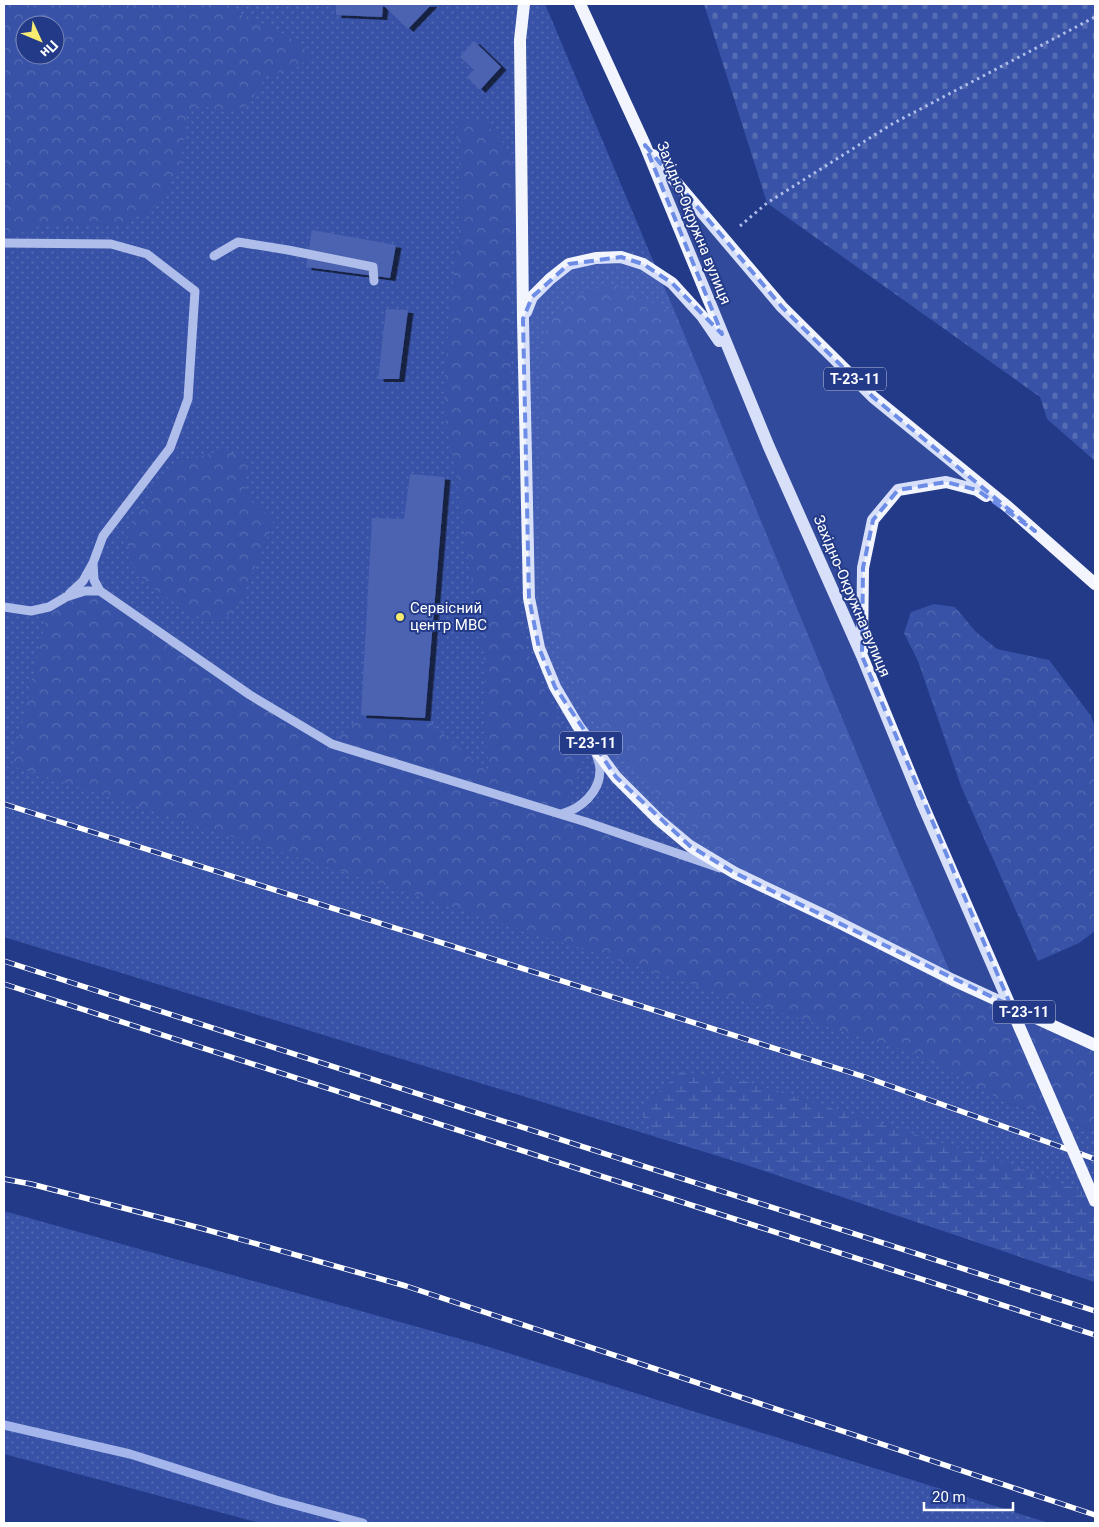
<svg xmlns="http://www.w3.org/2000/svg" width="1099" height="1527" font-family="Roboto,sans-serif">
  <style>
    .grass { fill: url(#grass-dots); fill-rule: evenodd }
    .forest { fill: url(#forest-crowns); fill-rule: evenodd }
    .wetland { fill: url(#wetland-marsh) }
    .cemetery { fill: url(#cemetery-stones) }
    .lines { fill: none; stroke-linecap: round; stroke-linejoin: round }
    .stream { stroke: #a3b5eb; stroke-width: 9 }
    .building { fill: #4b63b1; filter: url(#shadow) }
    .path { stroke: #afbdea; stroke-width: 3; stroke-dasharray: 2.5 4; stroke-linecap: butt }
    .minor { stroke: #afbdea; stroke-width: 9 }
    .major { stroke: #f3f5fe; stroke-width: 12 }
    .rail-casing { stroke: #fff; stroke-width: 5.5 }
    .rail { stroke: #233a89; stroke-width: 4; stroke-dasharray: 11; stroke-linecap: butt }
    .major-bridge { stroke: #f3f5fe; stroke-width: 12 }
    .marked { fill: #6c8ce6; fill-opacity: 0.2; stroke: #6c8ce6; stroke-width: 4; stroke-dasharray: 10 6; stroke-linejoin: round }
    .poi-dot { fill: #f6eb71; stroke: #233a89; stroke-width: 2 }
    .labels { text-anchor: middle; stroke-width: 4; stroke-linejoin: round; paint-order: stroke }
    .shield { fill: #233a89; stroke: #bdc4dc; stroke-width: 1 }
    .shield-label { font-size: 14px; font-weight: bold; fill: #fff }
    .street-label { font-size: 15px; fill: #fff; stroke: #233a89 }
    .poi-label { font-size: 15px; fill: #fff; stroke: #233a89; text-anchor: start }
  </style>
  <defs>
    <pattern id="grass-dots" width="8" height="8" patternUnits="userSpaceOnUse" patternTransform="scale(1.25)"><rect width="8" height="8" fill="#3752a6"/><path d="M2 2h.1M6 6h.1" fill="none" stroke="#556cb3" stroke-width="1.8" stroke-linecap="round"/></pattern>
    <pattern id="forest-crowns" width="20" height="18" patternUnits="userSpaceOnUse" patternTransform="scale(1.25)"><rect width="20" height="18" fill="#3752a6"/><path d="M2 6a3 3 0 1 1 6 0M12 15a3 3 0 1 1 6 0" fill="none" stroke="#556cb3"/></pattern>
    <pattern id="wetland-marsh" width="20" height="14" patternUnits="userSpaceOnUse" patternTransform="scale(1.25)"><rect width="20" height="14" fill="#3752a6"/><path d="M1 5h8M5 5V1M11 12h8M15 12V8" fill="none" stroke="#556cb3"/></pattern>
    <pattern id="cemetery-stones" width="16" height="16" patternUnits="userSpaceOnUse" patternTransform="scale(1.25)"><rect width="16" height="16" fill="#3752a6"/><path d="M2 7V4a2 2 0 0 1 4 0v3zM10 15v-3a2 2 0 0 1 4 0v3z" fill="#556cb3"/></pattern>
    <filter id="shadow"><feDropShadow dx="5.5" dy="3" stdDeviation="0" flood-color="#0009"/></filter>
  </defs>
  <rect width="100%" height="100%" fill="#233a89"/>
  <path class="grass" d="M4,4H545L676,315L884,820L1007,1103L1095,1131V1282L741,1163L4,937ZM25,25H55V55H25Z
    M4,1211L489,1347L1049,1523H260L4,1454Z"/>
  <path class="forest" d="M4,4H228V10C253,19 295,35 311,56L296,68L267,75L248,105L228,113L198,104L187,116L180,167L159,204L124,224L31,227L4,241ZM25,25H55V55H25Z
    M482,119L506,146L514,173L510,327L513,551L525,648L565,733L583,764L561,814L734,873L697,830L655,791L587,711L554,636L542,558V349L547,325L568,302L591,288L618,285L676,315L884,820L953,980L1095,1045V1131L1007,1103L920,1055L792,1016L12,766L49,607L66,597L100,591L250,695L332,744L361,715L425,718L488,773L484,655L468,557L456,471L443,408L449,314L462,207L457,122Z
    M223,450L242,456L250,465C249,471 245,480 245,486C247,498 261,513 272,516L273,524L240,603L226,618L213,621L195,615L160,593L144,580L132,564L127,539L131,523L153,491L178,463Z
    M934,604L955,607L976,632L997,649L1049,660L1091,716L1095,728V931L1079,943L1038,961L961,786L918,661L904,633L911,612Z"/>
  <path class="wetland" d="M680,1072L732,1077L1010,1164L1095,1196V1282L741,1163L657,1137L639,1111Z"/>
  <path class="cemetery" d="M704,4H1095V461L1047,419L1040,397L767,203Z"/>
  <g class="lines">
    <path class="stream" d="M4,1425L130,1454L276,1500L363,1523"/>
  </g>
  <path class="building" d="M336,4H432L408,29L383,5L382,17L336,15Z
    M474,41L501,67L480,90L467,77L474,70L460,57Z
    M312,230L396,245L390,278L306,267Z
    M386,309L408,310L399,379H378Z
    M410,474L445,477L425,718L361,715L372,518L404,519Z"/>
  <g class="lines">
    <path class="path" d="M740,226L767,203L892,124L1095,17"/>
    <path class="minor" d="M4,243L111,244L147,254L195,291L188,399L170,448L103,536L93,563L94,580L100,591L250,695L332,744L586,822L720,868
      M214,256L238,242L288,250L373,267L374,281
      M69,594L83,581L93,563
      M4,607L31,611L49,607L66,597L85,591H100
      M561,814C581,809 600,792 600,770C600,765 598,759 596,754"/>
    <path class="major" d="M524,4L520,40L523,319L529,598L539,648L555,687L578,726L616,777L659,820L690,846L735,873L832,919L953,980L1095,1045
      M580,4L645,145L769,447L862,656L922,803
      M653,155L782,307L873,397L1008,507L1095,584
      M526,312L532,297L550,279L569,264L596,258L621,257L643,264L672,283L702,316L719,341
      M862,651L863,568L873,520L898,490L946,482L977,490L986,496"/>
    <g class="rail-casing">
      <path id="rail" d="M4,804L865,1077L1095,1159
        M4,961L1095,1311
        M4,984L1095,1335
        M4,1179L31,1184L200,1228L406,1286L1095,1515"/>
    </g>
    <use href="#rail" class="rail"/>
    <path class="major-bridge" d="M922,803L1095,1201"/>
  </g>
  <path class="marked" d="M645,145L782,307L873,397L1035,531L977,490L946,482L898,490L873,520L863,568L862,656L1011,1006L735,873L690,846L616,777L555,687L539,648L529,598L523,319L532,297L569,264L621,257L643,264L672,283L722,334Z"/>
  <circle class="poi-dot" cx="400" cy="617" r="5"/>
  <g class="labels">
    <g class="shield">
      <rect x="824" y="367.5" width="62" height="23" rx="4"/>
      <rect x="560" y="731.5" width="62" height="23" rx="4"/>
      <rect x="993" y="1000.5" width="62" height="23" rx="4"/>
    </g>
    <g class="shield-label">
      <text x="855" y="384">Т-23-11</text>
      <text x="591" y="748">Т-23-11</text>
      <text x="1024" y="1017">Т-23-11</text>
    </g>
    <g class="street-label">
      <text transform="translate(694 223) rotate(68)" y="5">Західно-Окружна вулиця</text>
      <text transform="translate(852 596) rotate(67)" y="5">Західно-Окружна вулиця</text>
    </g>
    <g class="poi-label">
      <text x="410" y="613">Сервісний<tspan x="410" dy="17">центр МВС</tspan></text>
    </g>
  </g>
  <rect width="1099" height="1527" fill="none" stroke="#ffffff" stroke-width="10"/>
  <g transform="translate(40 40) rotate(134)"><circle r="24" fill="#233a89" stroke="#7b89b8"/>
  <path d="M0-4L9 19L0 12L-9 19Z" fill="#f6eb71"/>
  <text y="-8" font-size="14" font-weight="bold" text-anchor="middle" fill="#ffffff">Пн</text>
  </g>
  <path d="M924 1502v8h89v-8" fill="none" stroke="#ffffff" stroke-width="2.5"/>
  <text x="932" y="1502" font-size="15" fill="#ffffff" stroke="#233a89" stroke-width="4" paint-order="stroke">20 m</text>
</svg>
